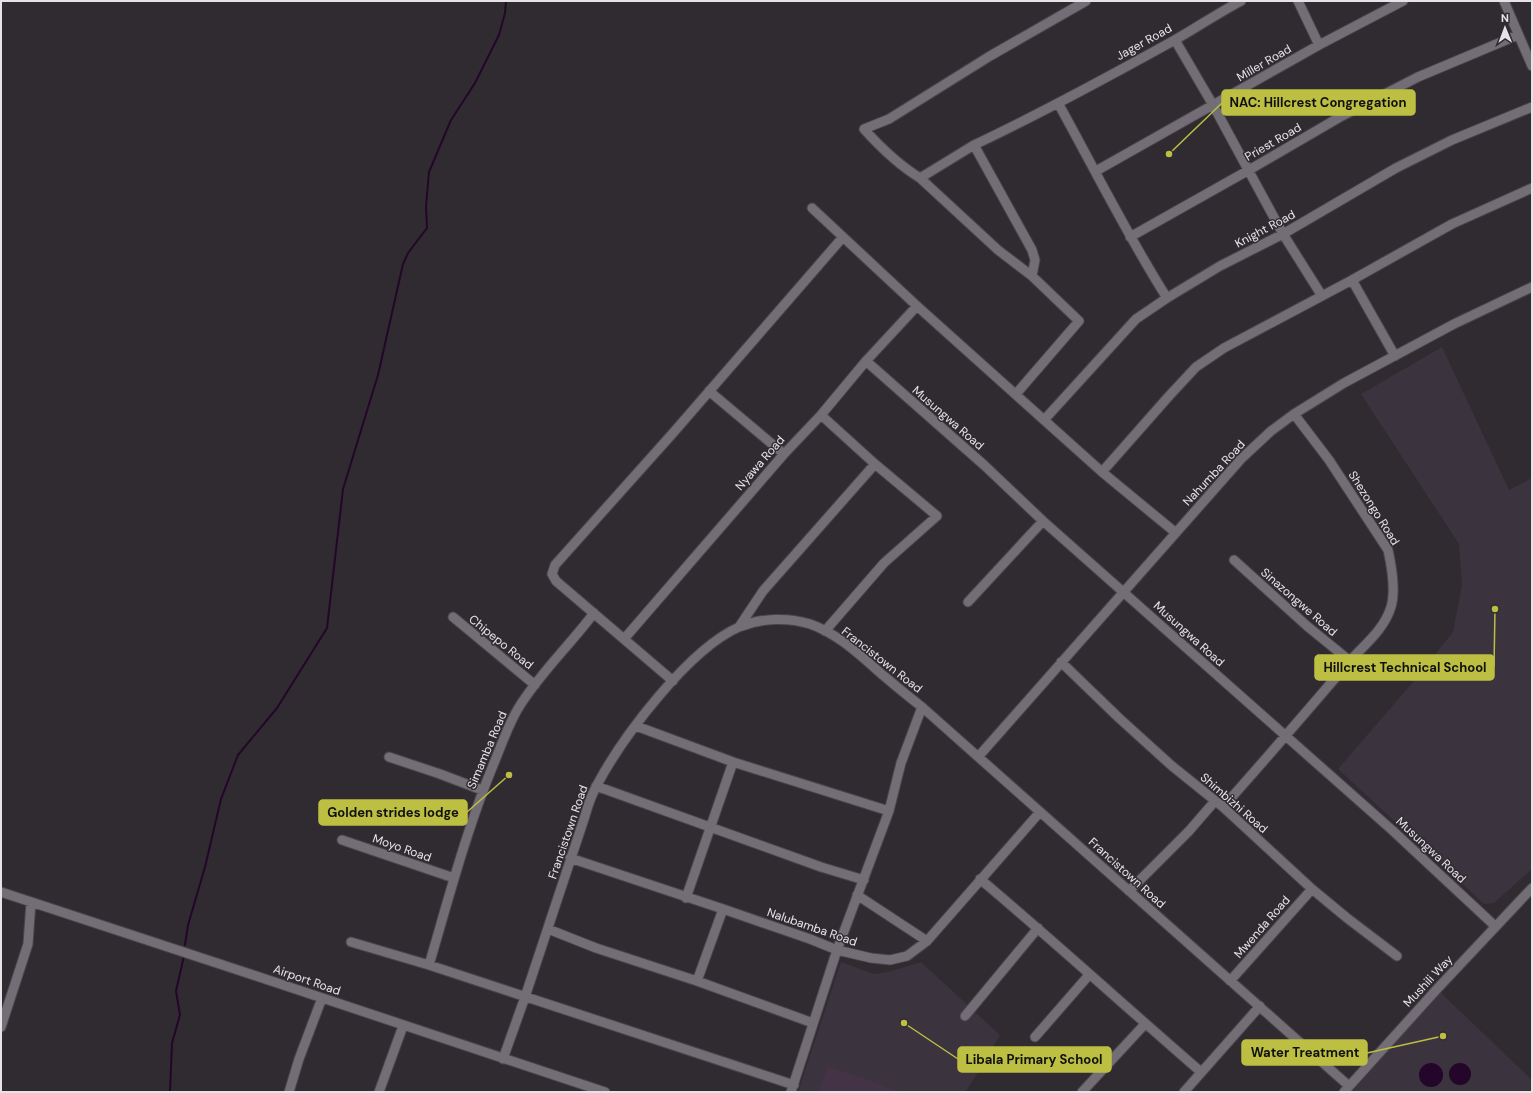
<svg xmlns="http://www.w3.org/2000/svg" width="1533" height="1093" font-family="'DM Sans',sans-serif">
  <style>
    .built { fill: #3b333d }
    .green { fill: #443247 }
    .water { fill: #230629 }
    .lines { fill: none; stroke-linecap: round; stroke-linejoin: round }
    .stream { stroke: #230629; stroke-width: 2 }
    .minor-casing { stroke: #49464a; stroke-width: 11 }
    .minor { stroke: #736e75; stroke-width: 9 }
    .labels { text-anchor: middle; stroke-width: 3; stroke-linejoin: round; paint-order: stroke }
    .street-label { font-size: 12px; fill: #e6e3e7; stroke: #302b31 }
    .leader { fill: none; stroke: #bdbf43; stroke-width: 1.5 }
    .callout-dot { fill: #bdbf43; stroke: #302b31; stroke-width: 1.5 }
    .callout { fill: #bdbf43; stroke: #bdbf43; stroke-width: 1.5 }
    .callout-label { font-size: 13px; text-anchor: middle; font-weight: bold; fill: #111 }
  </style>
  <rect width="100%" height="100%" fill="#302b31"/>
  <path class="built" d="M1442,347L1509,490L1532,478V869L1494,903L1484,904L1338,769L1413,682L1453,632L1462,585L1459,544L1361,394Z
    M841,962L874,974L888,972L921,962L1000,1035L978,1073L965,1092H798Z
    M1439,991L1532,1080V1092H1352Z"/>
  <path class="green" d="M828,1066L902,1092H818Z"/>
  <path class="water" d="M1419 1075a12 12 0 1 1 24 0a12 12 0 1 1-24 0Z
    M1449 1074a11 11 0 1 1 22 0a11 11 0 1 1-22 0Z"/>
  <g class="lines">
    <path class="stream" d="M185,945L188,925L205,867L221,799L238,755L277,708L327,628L343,489L378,375L403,264L408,253L427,228L426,206L429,172L451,120L475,83L499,35L505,13L506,1
      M170,1092L172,1043L180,1015L176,991L184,956"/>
    <g class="minor-casing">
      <path id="minor" d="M1298,1L1319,45
        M1504,1L1532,66
        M1175,40L1213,105L1283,234L1322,296
        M1058,103C1094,168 1127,235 1167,298
        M1096,171L1319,45L1403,1
        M920,178L974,145
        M812,208L917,306L1102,472L1176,533
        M1130,237L1249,170L1340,117L1418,77L1518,35
        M1032,276L1035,260L1032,250L974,145C1042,113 1108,77 1173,41C1196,28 1218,13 1241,1
        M1352,280L1395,356
        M866,361L984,465L1043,521L1392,830L1495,926
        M709,391L784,454
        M1016,394L1079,321L1032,276L998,250L920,178C899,165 881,148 864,129L889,119L990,56L1086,1
        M821,415L875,464L937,516L884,563L825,631
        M1044,420L1136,319L1167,298L1220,266L1283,234L1396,168L1452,140L1532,107
        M1102,472L1169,396L1196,367L1224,348L1352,280L1452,224L1532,188
        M1234,560L1307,626L1350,661
        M968,602L1043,521
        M453,617L535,685
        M739,627L763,591L875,464
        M624,639L784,454L821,415L866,361L917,306
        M1061,662L1119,718L1172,766L1223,807L1312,889L1347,918L1397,956
        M673,681L556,581L552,574L555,565L673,433L843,237
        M636,726L733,762L889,811
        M389,757L440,774L482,790
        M978,757L1241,459L1271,431L1294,414L1344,383L1454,324L1532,287
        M596,786L821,867L864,880
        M1223,807C1266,759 1307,711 1349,662C1364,645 1384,630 1391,607C1396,590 1392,568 1388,550L1329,460L1294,414
        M342,840L454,878
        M570,858L723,909L810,939L837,950L871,958L890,960L907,956L927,941L1040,812
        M980,879C1055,942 1127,1008 1201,1072
        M1129,891L1189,831L1215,801
        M1,892C203,957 403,1026 605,1092
        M857,895L927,941
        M686,898L733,762
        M548,929L596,948L697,981L813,1023
        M351,942L429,965L794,1085
        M429,965C449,897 467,828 494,763C502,744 508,725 519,707C540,673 570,645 594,613
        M697,981L723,909
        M1230,981L1312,889
        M965,1016L1038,928
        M1,1027L28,944L31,902
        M1035,1037L1089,975
        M503,1059L525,997L585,816C588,805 592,794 597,785C623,736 689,649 739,627C761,618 788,617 810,624C839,634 862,657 884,676C897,687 909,697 922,707L1349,1086
        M289,1092L299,1059L322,998
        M379,1092L403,1026
        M791,1092L837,950L889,811L901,763L922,707
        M1082,1092L1145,1024
        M1184,1092L1260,1006
        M1344,1092L1437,989L1532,888"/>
    </g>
    <use href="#minor" class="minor"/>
  </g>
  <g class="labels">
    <g class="street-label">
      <text transform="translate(1144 42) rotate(-29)" y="4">Jager Road</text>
      <text transform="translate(1264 63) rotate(-30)" y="4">Miller Road</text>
      <text transform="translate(1273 142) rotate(-30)" y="4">Priest Road</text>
      <text transform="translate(1265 229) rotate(-28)" y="4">Knight Road</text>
      <text transform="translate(948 418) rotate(41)" y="4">Musungwa Road</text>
      <text transform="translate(760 463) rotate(-49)" y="4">Nyawa Road</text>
      <text transform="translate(1214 473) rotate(-47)" y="4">Nahumba Road</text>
      <text transform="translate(1374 508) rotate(58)" y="4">Shezongo Road</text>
      <text transform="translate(1299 602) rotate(41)" y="4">Sinazongwe Road</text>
      <text transform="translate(1189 634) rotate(42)" y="4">Musungwa Road</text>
      <text transform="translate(501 642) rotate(39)" y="4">Chipepo Road</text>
      <text transform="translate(882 660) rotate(38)" y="4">Francistown Road</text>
      <text transform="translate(487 750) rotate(-67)" y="4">Simamba Road</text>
      <text transform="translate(1234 803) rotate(41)" y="4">Shimbizhi Road</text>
      <text transform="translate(568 832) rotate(-71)" y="4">Francistown Road</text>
      <text transform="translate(402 848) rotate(19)" y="4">Moyo Road</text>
      <text transform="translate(1431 850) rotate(43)" y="4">Musungwa Road</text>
      <text transform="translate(1127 873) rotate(42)" y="4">Francistown Road</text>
      <text transform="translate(812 927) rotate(19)" y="4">Nalubamba Road</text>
      <text transform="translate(1262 927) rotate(-49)" y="4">Mwenda Road</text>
      <text transform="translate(307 980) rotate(19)" y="4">Airport Road</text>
      <text transform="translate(1428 981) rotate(-47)" y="4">Mushili Way</text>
    </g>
  </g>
  <path class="leader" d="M1169 154L1222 103M1495 609L1494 667M509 775L467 812M1443 1036L1367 1053M904 1023L958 1059"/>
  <g class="callout-dot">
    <circle cx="1169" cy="154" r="4"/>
    <circle cx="1495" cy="609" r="4"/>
    <circle cx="509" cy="775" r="4"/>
    <circle cx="1443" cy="1036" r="4"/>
    <circle cx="904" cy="1023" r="4"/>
  </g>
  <g class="callout">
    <rect x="1222" y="90" width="193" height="25" rx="4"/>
    <rect x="1315" y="655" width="179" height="25" rx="4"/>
    <rect x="319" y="800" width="148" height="25" rx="4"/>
    <rect x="1242" y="1040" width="125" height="25" rx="4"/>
    <rect x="958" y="1047" width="153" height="25" rx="4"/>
  </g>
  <g class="callout-label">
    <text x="1318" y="107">NAC: Hillcrest Congregation</text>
    <text x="1405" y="672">Hillcrest Technical School</text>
    <text x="393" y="817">Golden strides lodge</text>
    <text x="1305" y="1057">Water Treatment</text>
    <text x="1034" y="1064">Libala Primary School</text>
  </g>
  <rect width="1533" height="1093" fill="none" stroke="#e6e3e7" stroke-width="4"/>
  <g transform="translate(1505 28) rotate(359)" stroke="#302b31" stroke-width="3" paint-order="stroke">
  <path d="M0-3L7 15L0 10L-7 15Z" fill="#e6e3e7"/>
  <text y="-6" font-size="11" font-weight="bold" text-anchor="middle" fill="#e6e3e7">N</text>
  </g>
</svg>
